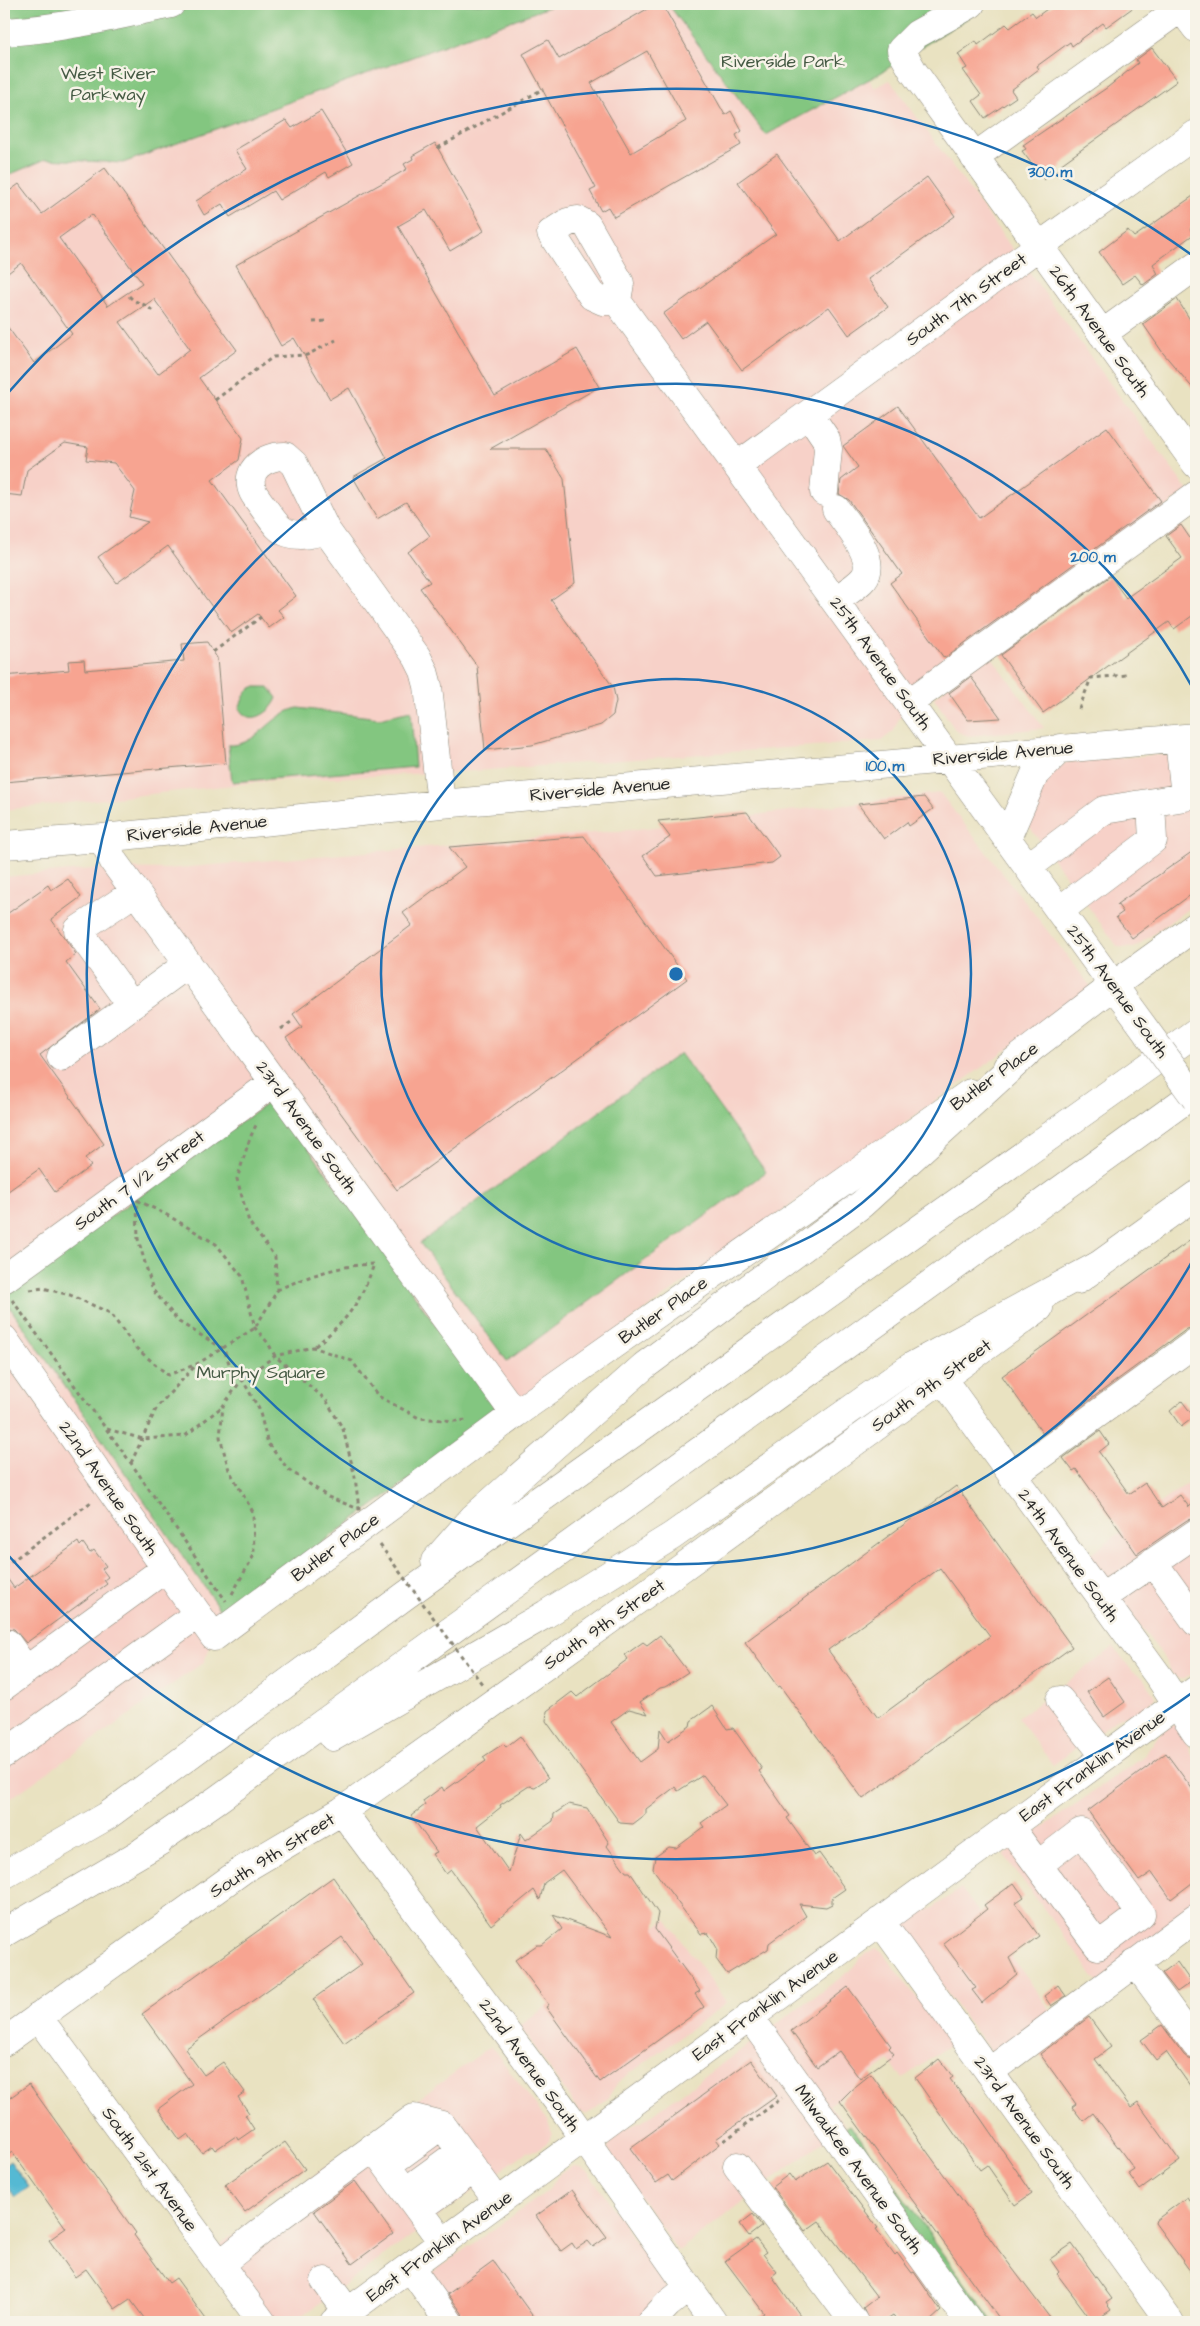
<svg xmlns="http://www.w3.org/2000/svg" width="1200" height="2326" font-family="'Architects Daughter',sans-serif">
  <style>
    .built { fill: #f7d1c8 }
    .green { fill: #83c680; stroke: #577856 }
    .water { fill: #54b9d3; stroke: #40727f }
    .building { fill: #f7a491; fill-rule: evenodd }
    .lines { fill: none; stroke-linecap: round; stroke-linejoin: round }
    .minor-casing { stroke: #8a8676; stroke-width: 29 }
    .highway-casing { stroke: #8a8676; stroke-width: 29 }
    .path { stroke: #8a8676; stroke-width: 3; stroke-dasharray: 4 4; stroke-linecap: butt }
    .minor { stroke: #fff; stroke-width: 28 }
    .highway { stroke: #fff; stroke-width: 28 }
    .minor-bridge-casing { stroke: #8a8676; stroke-width: 29; stroke-linecap: butt }
    .path-bridge { stroke: #8a8676; stroke-width: 3; stroke-dasharray: 4 4; stroke-linecap: butt }
    .minor-bridge { stroke: #fff; stroke-width: 28 }
    .ring { fill: none; stroke: #1f6fb2; stroke-width: 2.5 }
    .labels { text-anchor: middle; stroke-width: 5; stroke-linejoin: round; paint-order: stroke }
    .park-label { font-size: 18px; fill: #455a44; stroke: #f7f3e8 }
    .street-label { font-size: 18px; fill: #2b2b2b; stroke: #f7f3e8 }
    .centre { fill: #1f6fb2; stroke: #f7f3e8; stroke-width: 2.5 }
    .ring-label { font-size: 15px; text-anchor: middle; font-weight: bold; fill: #1f6fb2; stroke: #f7f3e8; stroke-width: 5; stroke-linejoin: round; paint-order: stroke }
  </style>
  <rect width="100%" height="100%" fill="#f7f3e8"/>
  <filter id="ink" filterUnits="userSpaceOnUse"><feTurbulence type="fractalNoise" baseFrequency=".02" numOctaves="2"/><feDisplacementMap in="SourceGraphic" scale="10" xChannelSelector="R" yChannelSelector="G"/><feConvolveMatrix kernelMatrix="1 2 1 2 8 2 1 2 1" color-interpolation-filters="sRGB"/></filter>
  <filter id="wash" filterUnits="userSpaceOnUse"><feTurbulence type="fractalNoise" baseFrequency=".0096" numOctaves="4" result="noise"/><feDisplacementMap in="SourceGraphic" scale="20" xChannelSelector="R" yChannelSelector="G"/><feGaussianBlur stdDeviation="1.12" result="paint"/><feColorMatrix in="noise" values="0 0 0 0 0 0 0 0 0 0 0 0 0 0 0 0 0 1.4 0 .05"/><feComposite in="paint" operator="in"/></filter>
  <g filter="url(#wash)">
    <rect width="100%" height="100%" fill="#e9e2c1"/>
    <path class="built" d="M529,4H695L865,74L875,88L890,80L1188,491L933,680L898,720L894,731L881,741L474,771L270,781L4,810V177L46,159L77,161Z
      M988,652L1044,728L969,736L956,731L934,698Z
      M1196,752V903L1134,948L1118,947L1025,821L1051,771L1067,762Z
      M940,793L1092,988L222,1616L204,1662L4,1803V877L104,868L166,869L629,830Z
      M1196,1477V1671L1184,1679H1179L1172,1674L1162,1655L1088,1556Z
      M1114,1647L1133,1672L1143,1678L1155,1697L1154,1699L1141,1711L1118,1718L1053,1765L1018,1718Z
      M1171,1725H1175L1185,1736L1190,1752L1196,1761V1916L1101,1986L1004,1855L1145,1755L1160,1733Z
      M961,1888L1057,2019L998,2061L904,1936L906,1922L918,1911L932,1909Z
      M666,1919L727,2003L618,2082L607,2099L594,2110L587,2114L579,2112L520,2026Z
      M876,1948L882,1951L951,2044L903,2078L889,2061L829,2105L845,2125L678,2251L607,2149L610,2139L615,2133L643,2121L851,1970L860,1958Z
      M491,2046L548,2122L552,2133L549,2141L537,2151L526,2152L294,2322H274L219,2245Z
      M574,2166L581,2167L588,2171L674,2300L643,2322H451L421,2280L548,2191L560,2173Z"/>
    <path class="green" d="M4,4H557L123,163L46,159L4,177Z
      M668,4H990L877,75L766,135Z
      M253,687H269L277,698C272,712 249,728 239,708L246,692Z
      M298,708L379,718L411,711L415,767L232,782L228,745C257,747 271,713 298,708Z
      M680,1053L766,1172L507,1361L420,1243Z
      M273,1099L500,1414L223,1614L4,1299V1294Z
      M850,2124L993,2322H971L835,2135Z"/>
    <path class="water" d="M10,2161L29,2187L15,2197L4,2181V2166Z"/>
    <g id="blocks">
      <path class="building" d="M656,4H662L725,115L731,111L742,131L736,135L741,145L614,217L608,207L601,211L590,191L596,188L523,54L548,40L559,59ZM647,51L686,121L631,153L591,83Z
        M1054,4H1138L1106,27L1103,23L1072,46L1070,42L1037,66L1039,69L1011,90L1016,97L985,118L973,101L981,95L963,70L967,68L958,54L976,41L978,45L1006,24L1010,28L1032,12L1036,17Z
        M1152,48L1177,81L1060,165L1062,167L1044,180L1022,151L1026,149L1023,145L1108,87L1138,63L1136,60Z
        M321,111L353,163L329,177L326,172L279,200L273,191L230,217L222,204L204,215L196,201L247,169L235,150L286,120L292,128Z
        M435,143L484,231L450,251L426,210L398,226L495,396L577,349L599,387L490,449H546L564,479L575,583L551,600L613,687L616,701L613,715L601,725L532,745L485,750L477,666L420,588L430,582L408,552L430,536L406,502L377,519L353,477L387,458L349,388L330,399L294,338L281,346L236,265L407,169L404,164L413,159L412,156Z
        M777,154L840,241L927,177L955,216L868,279L888,307L849,335L829,307L742,370L706,321L681,339L663,314L776,234L738,182Z
        M105,168L237,350L199,378L243,438L239,460L212,480L296,596L278,610L284,617L269,628L258,614L231,633L168,546L117,583L98,557L148,522L129,517L135,491L114,463L86,460L88,447L65,443L27,470L22,496L4,494V322L34,363L72,334L21,263L4,276V195L19,184L42,214ZM92,214L142,283L108,306L59,238ZM154,299L190,349L158,374L120,322Z
        M1196,194V224L1190,229L1194,234L1153,264L1158,274L1143,285L1135,275L1122,284L1099,252L1128,230L1134,237Z
        M1177,299L1196,329V392L1163,353L1143,324Z
        M898,406L979,518L1107,427L1161,501L944,658L890,583L902,574L849,500L839,494L841,480L858,467L843,446Z
        M1181,525L1196,547V613L1174,629L1169,622L1043,713L1001,655L1110,576L1126,598L1182,558L1166,536Z
        M207,642L217,658L226,763L4,782V676L69,670L68,661L84,660L85,670L184,661L182,644Z
        M971,677L1001,718L968,720L949,693Z
        M924,797L933,809L909,826L907,822L884,839L858,804Z
        M747,812L780,857L772,863L657,876L643,856L670,837L658,821Z
        M584,836L687,979L397,1190L286,1038L302,1027L293,1014L412,925L403,913L465,867L449,847Z
        M1196,849V891L1132,938L1116,917L1123,912L1117,904Z
        M68,879L81,897L51,919L76,954L66,962L100,1009L40,1055L104,1144L85,1158L91,1166L55,1192L39,1169L4,1194V916L48,885L51,890Z
        M1196,1236V1327L1187,1329L1043,1434L1002,1376Z
        M1182,1401L1194,1417L1181,1427L1170,1411Z
        M1100,1431L1109,1444L1099,1452L1129,1494L1145,1483L1162,1508L1180,1495L1189,1507L1196,1501V1518L1187,1520L1137,1554L1076,1469L1073,1471L1063,1458Z
        M956,1486L1072,1647L863,1799L780,1686L778,1687L745,1642ZM940,1568L990,1636L878,1718L828,1650Z
        M78,1542L80,1546L83,1543L90,1553L94,1550L106,1566L102,1569L108,1577L104,1580L107,1584L26,1643L14,1629L4,1628V1574L14,1588Z
        M660,1635L688,1672L665,1687L660,1688L640,1702L648,1714L629,1709L611,1722L640,1762L658,1749L660,1729L668,1741L690,1726L691,1721L712,1706L727,1729L733,1728L762,1769L759,1771L790,1816L787,1818L814,1856L819,1853L845,1889L832,1898V1904L826,1907L799,1904L806,1916L769,1943L768,1949L727,1974L716,1959L717,1948L708,1933L701,1934L653,1869L655,1857L669,1847L676,1848L704,1827L701,1823L726,1805L703,1775L678,1791L675,1787L646,1809V1814L633,1824L620,1823L546,1721L547,1711L572,1692L577,1697L628,1659L625,1655L643,1642L647,1645Z
        M1108,1677L1125,1702L1104,1717L1087,1692Z
        M520,1736L548,1778L535,1787L529,1786L500,1805L501,1807L477,1826L509,1872L521,1833L526,1840L553,1821L554,1814L569,1804L587,1808L609,1843L607,1846L626,1872H630L658,1913L655,1929L700,1991L695,1994L704,2007L600,2082L546,2007L549,2005L515,1960L537,1945H542L562,1929L553,1915L612,1937L562,1870L544,1883L540,1900L534,1890L491,1925L451,1870L446,1874L432,1854L437,1852L411,1816L425,1805L423,1801L442,1787L444,1791L486,1761L483,1757L503,1744L506,1747Z
        M1166,1753L1196,1794V1880L1171,1899L1152,1872L1139,1881L1088,1811Z
        M333,1877L414,1993L344,2043L313,1999L362,1964L342,1937L185,2049L204,2075L223,2062L245,2092L238,2097L249,2113L245,2115L254,2129L238,2140L236,2136L215,2150L212,2146L202,2153L188,2134L180,2140L158,2109L192,2084L142,2014Z
        M1014,1883L1024,1897L1015,1903L1039,1936L1009,1958L1017,1974L982,2003L972,1990L976,1988L943,1943L987,1909L984,1905Z
        M1177,1962L1191,1982L1177,1992L1162,1973Z
        M1058,1985L1066,1996L1051,2006L1044,1996Z
        M848,1987L891,2046L889,2048L894,2054L860,2079L839,2051L817,2067L791,2031Z
        M1089,2017L1111,2047L1095,2059L1131,2108L1138,2103L1180,2161L1140,2190L1128,2173L1134,2169L1093,2113L1083,2121L1072,2107L1076,2104L1040,2054Z
        M1162,2025L1184,2055L1189,2059L1196,2060V2094L1166,2052L1156,2060L1141,2040Z
        M939,2059L953,2077L950,2079L979,2116L1032,2193L1015,2205L987,2165L980,2170L915,2078Z
        M751,2060L777,2096L716,2139L720,2144L672,2181L668,2175L656,2183L630,2148Z
        M871,2074L994,2244L1053,2322H1002L902,2186L840,2101L851,2090Z
        M29,2084L136,2233L134,2235L169,2283L176,2278L208,2322H147L130,2299L115,2309L86,2269L75,2277L49,2240L66,2228L12,2152L4,2158V2102Z
        M285,2142L305,2169L245,2212L225,2185Z
        M827,2161L878,2228L876,2229L895,2255L897,2253L912,2273L914,2272L941,2311L929,2322H898L893,2316L884,2322H869L863,2308L877,2297L819,2221L805,2231L772,2187L789,2174L795,2182Z
        M355,2181L393,2234L352,2264L314,2211Z
        M572,2190L607,2237L593,2247L588,2241L576,2249L572,2243L561,2251L536,2216Z
        M1187,2197L1196,2210V2279L1155,2223L1156,2220Z
        M753,2214L762,2226L749,2236L740,2224Z
        M756,2239L766,2252L763,2254L777,2272L772,2276L805,2322H751L764,2313L725,2261Z
        M1072,2244L1112,2299L1106,2303L1111,2310L1093,2322L1057,2274L1059,2272L1050,2259Z
        M493,2261L537,2322H464L462,2313L448,2294Z"/>
    </g>
  </g>
  <g filter="url(#ink)">
    <use href="#blocks" fill-opacity="0" stroke="#8a8676" stroke-width="1"/>
    <g class="lines">
      <g class="minor-casing">
        <path id="minor" d="M971,4L917,34L901,50L913,71L1196,464
          M1178,4L1196,28
          M4,32C60,29 116,16 171,4
          M974,157L1181,8
          M617,301H603L592,296L551,233L568,222L578,220L587,225L620,283L617,301L1124,1000
          M1102,334L1196,266
          M809,414L826,439L828,449L824,492
          M737,466L1039,246L1196,134
          M326,530C313,534 301,537 288,533C278,530 272,519 266,511C262,505 256,498 253,492C243,469 266,456 285,456L294,464L326,530L417,657L424,671L428,686L441,804
          M835,600C844,594 857,587 864,578C878,559 847,525 836,509
          M910,702L1196,495
          M102,838L114,862L515,1414
          M1007,838L1035,774L1061,748
          M4,845L102,838L441,804L1196,737
          M1028,867L1104,810L1185,797L1179,739
          M1060,910L1153,840L1151,803
          M132,1005L78,930L135,892
          M61,1057L188,964
          M1007,1067L1114,985L1196,926
          M4,1279L274,1082
          M1078,1280L1196,1195
          M4,1339L214,1637L515,1414L970,1093
          M941,1377L1162,1681L1196,1733
          M1012,1476L1196,1342
          M1153,1562L1196,1622
          M1101,1598L1196,1533
          M7,1643L26,1670
          M4,1686L166,1568
          M1060,1700L1105,1756
          M4,1754L198,1614
          M342,1811L567,2114L713,2322
          M1009,1826L1098,1946L1141,1914L1081,1832L1039,1864
          M880,1921L1170,2322
          M1135,1962L1196,2045
          M749,2016L969,2322
          M38,2017L262,2322
          M4,2042L244,1869L342,1811L661,1583L1039,1308
          M989,2072L1196,1918
          M373,2147L443,2243
          M387,2165L442,2125
          M737,2166L854,2322
          M406,2191L461,2151
          M419,2209L474,2169
          M220,2264L279,2217L414,2118L442,2125L498,2202
          M410,2267L449,2322
          M325,2281L348,2312
          M334,2322L1196,1690
          M651,2322L668,2304L688,2288"/>
      </g>
      <g class="highway-casing">
        <path id="highway" d="M435,1561L473,1518L644,1366L862,1204L1026,1054
          M333,1737L546,1614L672,1536L912,1366L1097,1266
          M143,1851L218,1799L1196,1092
          M4,1875L107,1816L406,1595L1196,1032
          M4,1933L159,1842"/>
      </g>
      <path class="path" d="M438,148L543,89
        M129,296C138,306 145,301 155,314
        M313,322L326,321
        M215,400L273,357L307,355L336,340
        M213,652L261,617
        M1079,709L1091,678L1127,675
        M281,1029L291,1022
        M137,1200L167,1215L216,1244L242,1276L255,1328L268,1343L275,1356L326,1400L343,1429L355,1477L359,1509L328,1497L288,1469L268,1444L259,1409L242,1379L230,1366L224,1349L179,1322L153,1290L138,1239Z
        M30,1290L43,1288L70,1295L110,1313L136,1348L168,1375L197,1364L255,1328L277,1291L275,1257L249,1222L237,1179L250,1138L256,1125
        M277,1290C308,1276 339,1265 374,1264C360,1305 346,1321 314,1347
        M12,1300L131,1463L226,1601
        M107,1429L143,1439L185,1436L223,1406
        M131,1463L157,1407L196,1365
        M4,1567L91,1502
        M232,1594L254,1555L253,1512L229,1470L220,1437L223,1406L242,1379L275,1356L313,1347L352,1361L378,1396L419,1418L455,1421L467,1420
        M724,2141L782,2098"/>
      <use href="#minor" class="minor"/>
      <use href="#highway" class="highway"/>
      <g class="minor-bridge-casing">
        <path id="minor-bridge" d="M1128,1006L1196,1099"/>
      </g>
      <path class="path-bridge" d="M380,1545L482,1684"/>
      <use href="#minor-bridge" class="minor-bridge"/>
    </g>
  </g>
  <g class="ring">
    <circle cx="676" cy="974" r="295"/>
    <path d="M1195 1256A590 590 0 1 1 1195 692"/>
    <path d="M1196 1690A885 885 0 0 1 8 1555M8 393A885 885 0 0 1 1196 258"/>
  </g>
  <g class="labels">
    <g class="park-label">
      <text x="783" y="67">Riverside Park</text>
      <text x="108" y="79">West River<tspan x="108" dy="21">Parkway</tspan></text>
      <text x="261" y="1378">Murphy Square</text>
    </g>
    <g class="street-label">
      <text transform="translate(966 299) rotate(-36)" y="6">South 7th Street</text>
      <text transform="translate(1100 331) rotate(54)" y="6">26th Avenue South</text>
      <text transform="translate(881 663) rotate(54)" y="6">25th Avenue South</text>
      <text transform="translate(1003 753) rotate(-5)" y="6">Riverside Avenue</text>
      <text transform="translate(600 789) rotate(-5)" y="6">Riverside Avenue</text>
      <text transform="translate(197 828) rotate(-6)" y="6">Riverside Avenue</text>
      <text transform="translate(1118 991) rotate(54)" y="6">25th Avenue South</text>
      <text transform="translate(994 1076) rotate(-36)" y="6">Butler Place</text>
      <text transform="translate(307 1127) rotate(54)" y="6">23rd Avenue South</text>
      <text transform="translate(139 1180) rotate(-36)" y="6">South 7 1/2 Street</text>
      <text transform="translate(663 1310) rotate(-35)" y="6">Butler Place</text>
      <text transform="translate(931 1385) rotate(-36)" y="6">South 9th Street</text>
      <text transform="translate(109 1488) rotate(55)" y="6">22nd Avenue South</text>
      <text transform="translate(335 1547) rotate(-36)" y="6">Butler Place</text>
      <text transform="translate(1069 1555) rotate(54)" y="6">24th Avenue South</text>
      <text transform="translate(604 1624) rotate(-35)" y="6">South 9th Street</text>
      <text transform="translate(1092 1766) rotate(-36)" y="6">East Franklin Avenue</text>
      <text transform="translate(272 1855) rotate(-32)" y="6">South 9th Street</text>
      <text transform="translate(765 2005) rotate(-36)" y="6">East Franklin Avenue</text>
      <text transform="translate(530 2065) rotate(54)" y="6">22nd Avenue South</text>
      <text transform="translate(1025 2122) rotate(54)" y="6">23rd Avenue South</text>
      <text transform="translate(150 2169) rotate(54)" y="6">South 21st Avenue</text>
      <text transform="translate(859 2169) rotate(54)" y="6">Milwaukee Avenue South</text>
      <text transform="translate(439 2246) rotate(-36)" y="6">East Franklin Avenue</text>
    </g>
  </g>
  <circle cx="676" cy="974" r="8" class="centre"/>
  <g class="ring-label">
    <text x="1050" y="177">300 m</text>
    <text x="1093" y="562">200 m</text>
    <text x="885" y="771">100 m</text>
  </g>
  <rect width="1200" height="2326" fill="none" stroke="#f7f3e8" stroke-width="20"/>
</svg>
